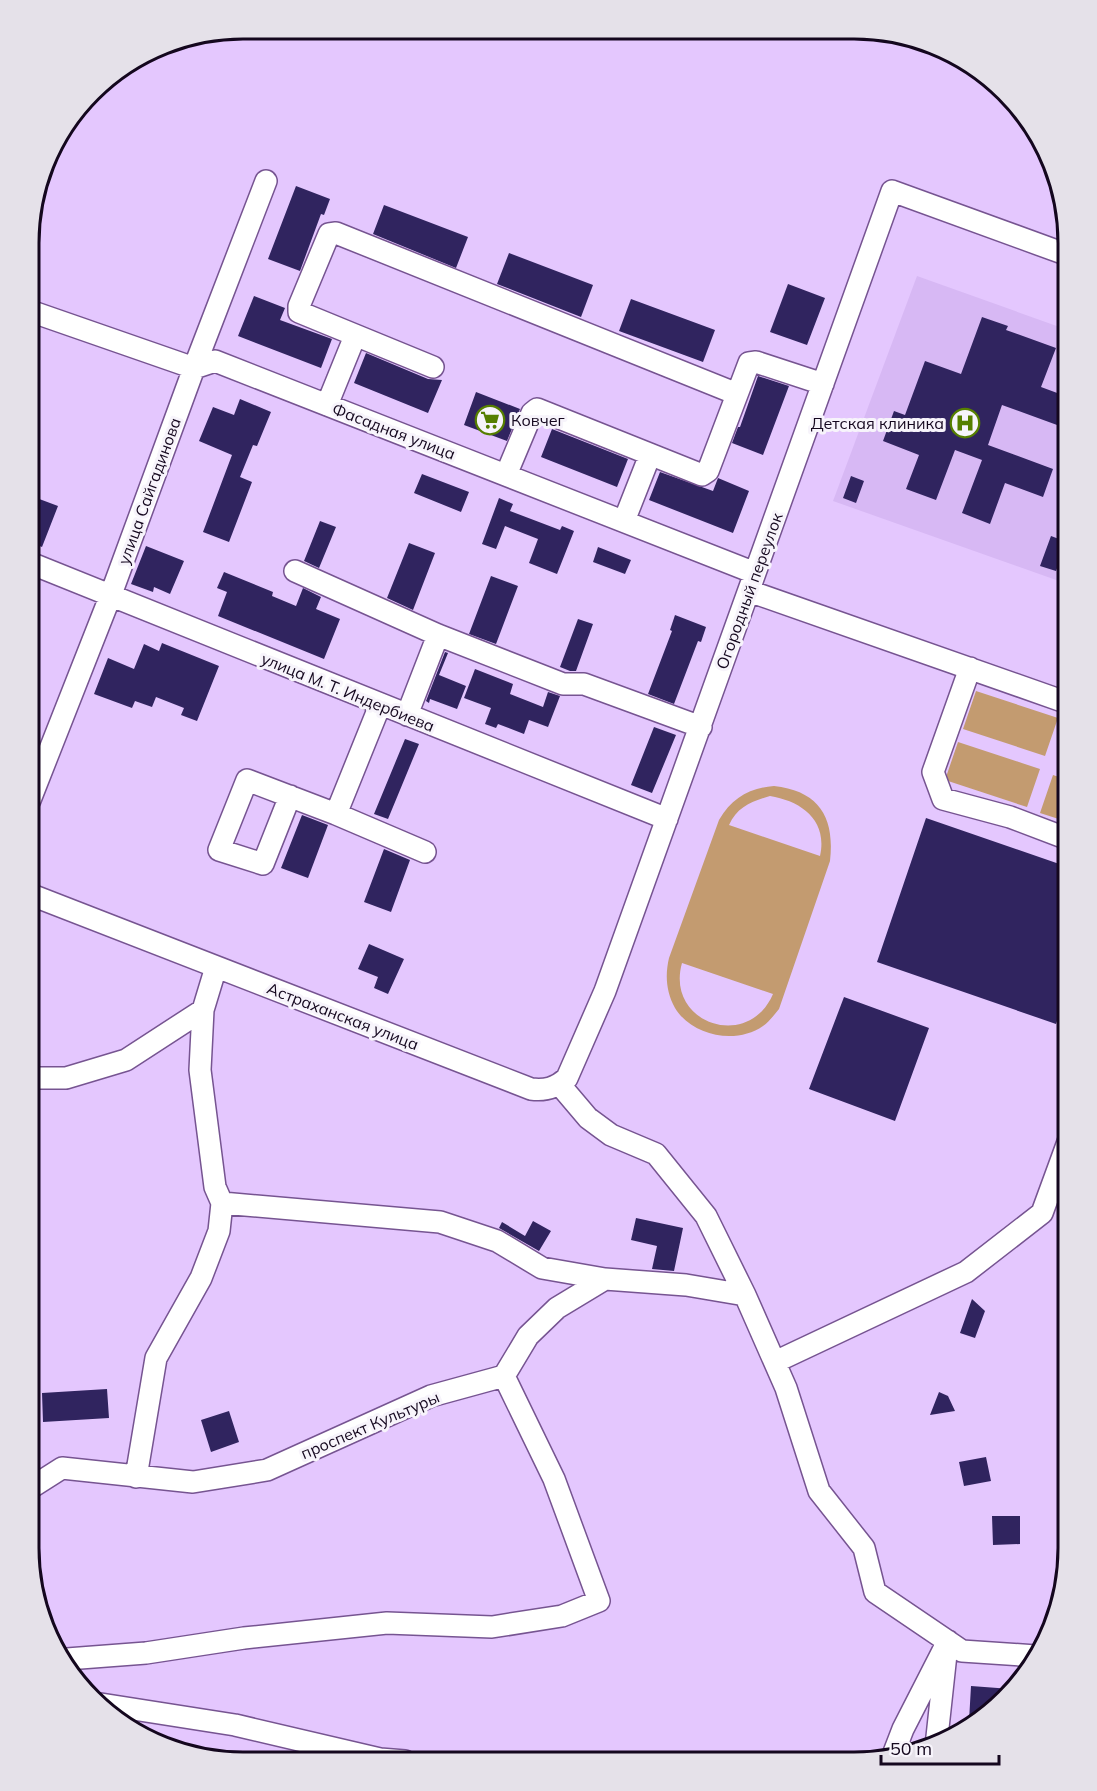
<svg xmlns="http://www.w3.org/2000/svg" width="1097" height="1791" font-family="Mulish,sans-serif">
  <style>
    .built { fill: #d7b8f4 }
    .green { fill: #c39b70; fill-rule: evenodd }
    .building { fill: #30245f }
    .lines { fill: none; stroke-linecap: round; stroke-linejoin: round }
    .minor-casing { stroke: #765491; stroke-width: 24 }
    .minor { stroke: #fff; stroke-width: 21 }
    .labels { text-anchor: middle; stroke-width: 6; stroke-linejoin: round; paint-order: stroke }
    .poi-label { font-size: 16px; fill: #14071e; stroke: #f7f4fb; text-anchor: start }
    .street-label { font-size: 16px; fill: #14071e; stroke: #f7f4fb }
    .rim { fill: none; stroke: #14071e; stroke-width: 3 }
  </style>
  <rect width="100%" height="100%" fill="#e4c7fe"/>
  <path class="built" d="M917,276L1068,330V555L1059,581L833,501Z"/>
  <path class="green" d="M976,691L1058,718L1045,756L963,729Z
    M958,742L1040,769L1027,807L945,780Z
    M1053,775L1068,780V822L1040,813Z
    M774,786C819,791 835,817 830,861L779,1009C774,1015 769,1022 763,1026C736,1045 692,1036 675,1008C666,992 665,975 669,958L719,820C732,798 749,788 774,786ZM770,796C801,801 828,820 820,856L729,825C737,807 752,801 770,796ZM682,963L773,994C748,1052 665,1023 682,963Z"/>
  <path class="building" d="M296,186L330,199L324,215L321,214L300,271L268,259Z
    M384,205L468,237L456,268L373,234Z
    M509,253L593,285L581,317L497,284Z
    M788,284L825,298L807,345L770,332Z
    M254,296L285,308L280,320L332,339L321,368L238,336Z
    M631,299L715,330L703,362L619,331Z
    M982,317L1008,326L1006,330L1056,348L1041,387L1068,397V429L1002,405L988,445L1053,469L1043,497L1005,483L990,524L962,513L982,460L955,450L936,500L906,489L919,455L883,441L894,411L905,415L925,361L961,374Z
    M366,353L428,379L442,380L428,413L354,383Z
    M758,376L789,386L763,455L732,443L738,427H740Z
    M476,392L520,409L507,441L464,425Z
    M240,399L271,412L257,446L253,445L240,477L252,482L229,542L203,532L232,455L199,441L213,407L234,415Z
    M552,429L628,459L617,487L541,457Z
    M660,472L713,491L718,478L749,491L733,533L649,500Z
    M422,474L469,492L461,512L414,493Z
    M851,476L864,481L856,503L843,498Z
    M34,497L58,506L42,547L30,542V509Z
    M499,498L513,504L510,511L560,530L562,526L574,531L557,574L529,563L538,539L505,526L496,549L482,544Z
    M320,521L336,527L319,568L304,561Z
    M1051,536L1067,542L1056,571L1040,566Z
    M409,543L435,553L413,610L387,598Z
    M146,546L184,561L170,594L154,587L153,592L131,584Z
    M598,547L631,560L625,574L593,562Z
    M224,572L273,592L272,596L296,606L303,588L321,597L316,609L340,619L324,659L218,616L227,592L217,588Z
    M491,576L518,586L496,644L469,634Z
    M675,615L706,627L701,642L698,641L674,704L648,694L672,631L670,630Z
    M578,619L593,624L576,671H570L560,667Z
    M162,643L219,666L197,721L181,715L184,708L156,697L152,707L135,701L132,708L94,694L108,658L134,669L144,644L159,651Z
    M445,652L448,653L439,675L466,686L457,709L430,699L429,703L426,701Z
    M475,669L513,684L510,694L543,707L548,692L560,696L548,727L529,720L524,734L498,724L496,728L485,724L491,708L464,698Z
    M654,727L676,735L652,793L631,785Z
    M405,739L419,744L388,819L374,814Z
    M302,815L328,825L308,878L281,868Z
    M926,818L1068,867V989L1056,1024L877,962Z
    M384,849L410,860L391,912L364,902Z
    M369,944L404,959L388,994L374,988L378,977L358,969Z
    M844,997L929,1028L895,1121L809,1089Z
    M636,1218L683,1228L674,1271L652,1269L657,1246L631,1240Z
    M533,1221L551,1231L539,1251L499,1228L502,1222L525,1236Z
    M972,1299L985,1311L975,1338L960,1333Z
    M107,1389L109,1418L43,1422L42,1393Z
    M939,1392L948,1396L955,1411L930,1415Z
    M229,1411L239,1442L211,1452L201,1420Z
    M986,1457L991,1481L964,1486L959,1462Z
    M992,1516H1020V1544L993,1545Z
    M971,1686L1011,1689L969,1721Z"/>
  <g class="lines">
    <g class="minor-casing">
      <path id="minor" d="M30,311L194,368L215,361L755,573
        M433,367L299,312V306L329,234L336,233L737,394
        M327,405L355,336
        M506,475L532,413L537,409L702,475L708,471L749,363L756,362L823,384
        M624,521L650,455
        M30,563L667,819
        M295,571L438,635L563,684H584L701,727
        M749,591L1068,703
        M970,668L933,772L943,799L1010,817L1068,839
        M380,705L336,814L425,852
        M407,715L438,635
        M290,796L263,864L219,850L247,780L336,814
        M30,800L110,597L194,368L266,181
        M29,894L531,1089C545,1091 556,1088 567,1078L605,991L892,191L1068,255
        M216,967L203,1010L200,1070L215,1187L222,1203L440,1222L497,1241L542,1268L605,1279
        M29,1078H66L126,1060L203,1010
        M560,1085L588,1118L611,1135L656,1154L706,1216L745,1295
        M775,1362L966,1272L1042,1213L1068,1142
        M136,1477L156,1358L201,1278L219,1231L222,1203
        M29,1489L62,1468L193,1482L267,1470L431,1396L504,1376L528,1336L557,1308L605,1279L686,1285L745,1295L786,1388L819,1491L864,1548L875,1592L962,1651L1036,1656
        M67,1659L146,1653L244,1638L387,1623L492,1627L562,1616L599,1601L554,1479L504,1376
        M101,1704L235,1725L380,1759L405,1761
        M936,1746L946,1654
        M893,1755L903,1729L948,1641"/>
    </g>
    <use href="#minor" class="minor"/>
  </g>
  <defs>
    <g id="supermarket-ring" transform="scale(1.5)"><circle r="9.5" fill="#f7f4fb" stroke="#567f00" stroke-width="1.5"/><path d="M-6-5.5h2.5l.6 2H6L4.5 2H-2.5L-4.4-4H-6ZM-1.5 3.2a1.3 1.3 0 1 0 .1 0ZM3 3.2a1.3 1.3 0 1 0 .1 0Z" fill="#567f00"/></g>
    <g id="hospital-ring" transform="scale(1.5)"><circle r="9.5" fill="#f7f4fb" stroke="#567f00" stroke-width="1.5"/><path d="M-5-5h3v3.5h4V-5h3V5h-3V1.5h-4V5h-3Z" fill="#567f00"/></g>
  </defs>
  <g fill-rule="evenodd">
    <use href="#supermarket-ring" x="490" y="420"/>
    <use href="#hospital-ring" x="965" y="423"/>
  </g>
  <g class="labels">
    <g class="poi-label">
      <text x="511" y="426">Ковчег</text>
      <text x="944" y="429" text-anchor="end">Детская клиника</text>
    </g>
    <g class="street-label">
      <text transform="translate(394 431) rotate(21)" y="6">Фасадная улица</text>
      <text transform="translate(149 491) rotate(-70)" y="6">улица Сайгадинова</text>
      <text transform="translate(749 591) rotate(-70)" y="6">Огородный переулок</text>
      <text transform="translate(348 692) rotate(22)" y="6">улица М. Т. Индербиева</text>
      <text transform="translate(343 1016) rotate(21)" y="6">Астраханская улица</text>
      <text transform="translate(370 1425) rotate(-23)" y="6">проспект Культуры</text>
    </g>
  </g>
  <path d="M0 0H1097V1791H0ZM243 39H854A204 204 0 0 1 1058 243V1548A204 204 0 0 1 854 1752H243A204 204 0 0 1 39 1548V243A204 204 0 0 1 243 39Z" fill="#e5e1e9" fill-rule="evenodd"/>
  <path class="rim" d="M243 39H854A204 204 0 0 1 1058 243V1548A204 204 0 0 1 854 1752H243A204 204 0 0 1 39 1548V243A204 204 0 0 1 243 39Z"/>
  <path d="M881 1755v9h118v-9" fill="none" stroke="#14071e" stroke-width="3"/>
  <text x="890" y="1755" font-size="18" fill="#14071e" stroke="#f7f4fb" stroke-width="4.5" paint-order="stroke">50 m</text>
</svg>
